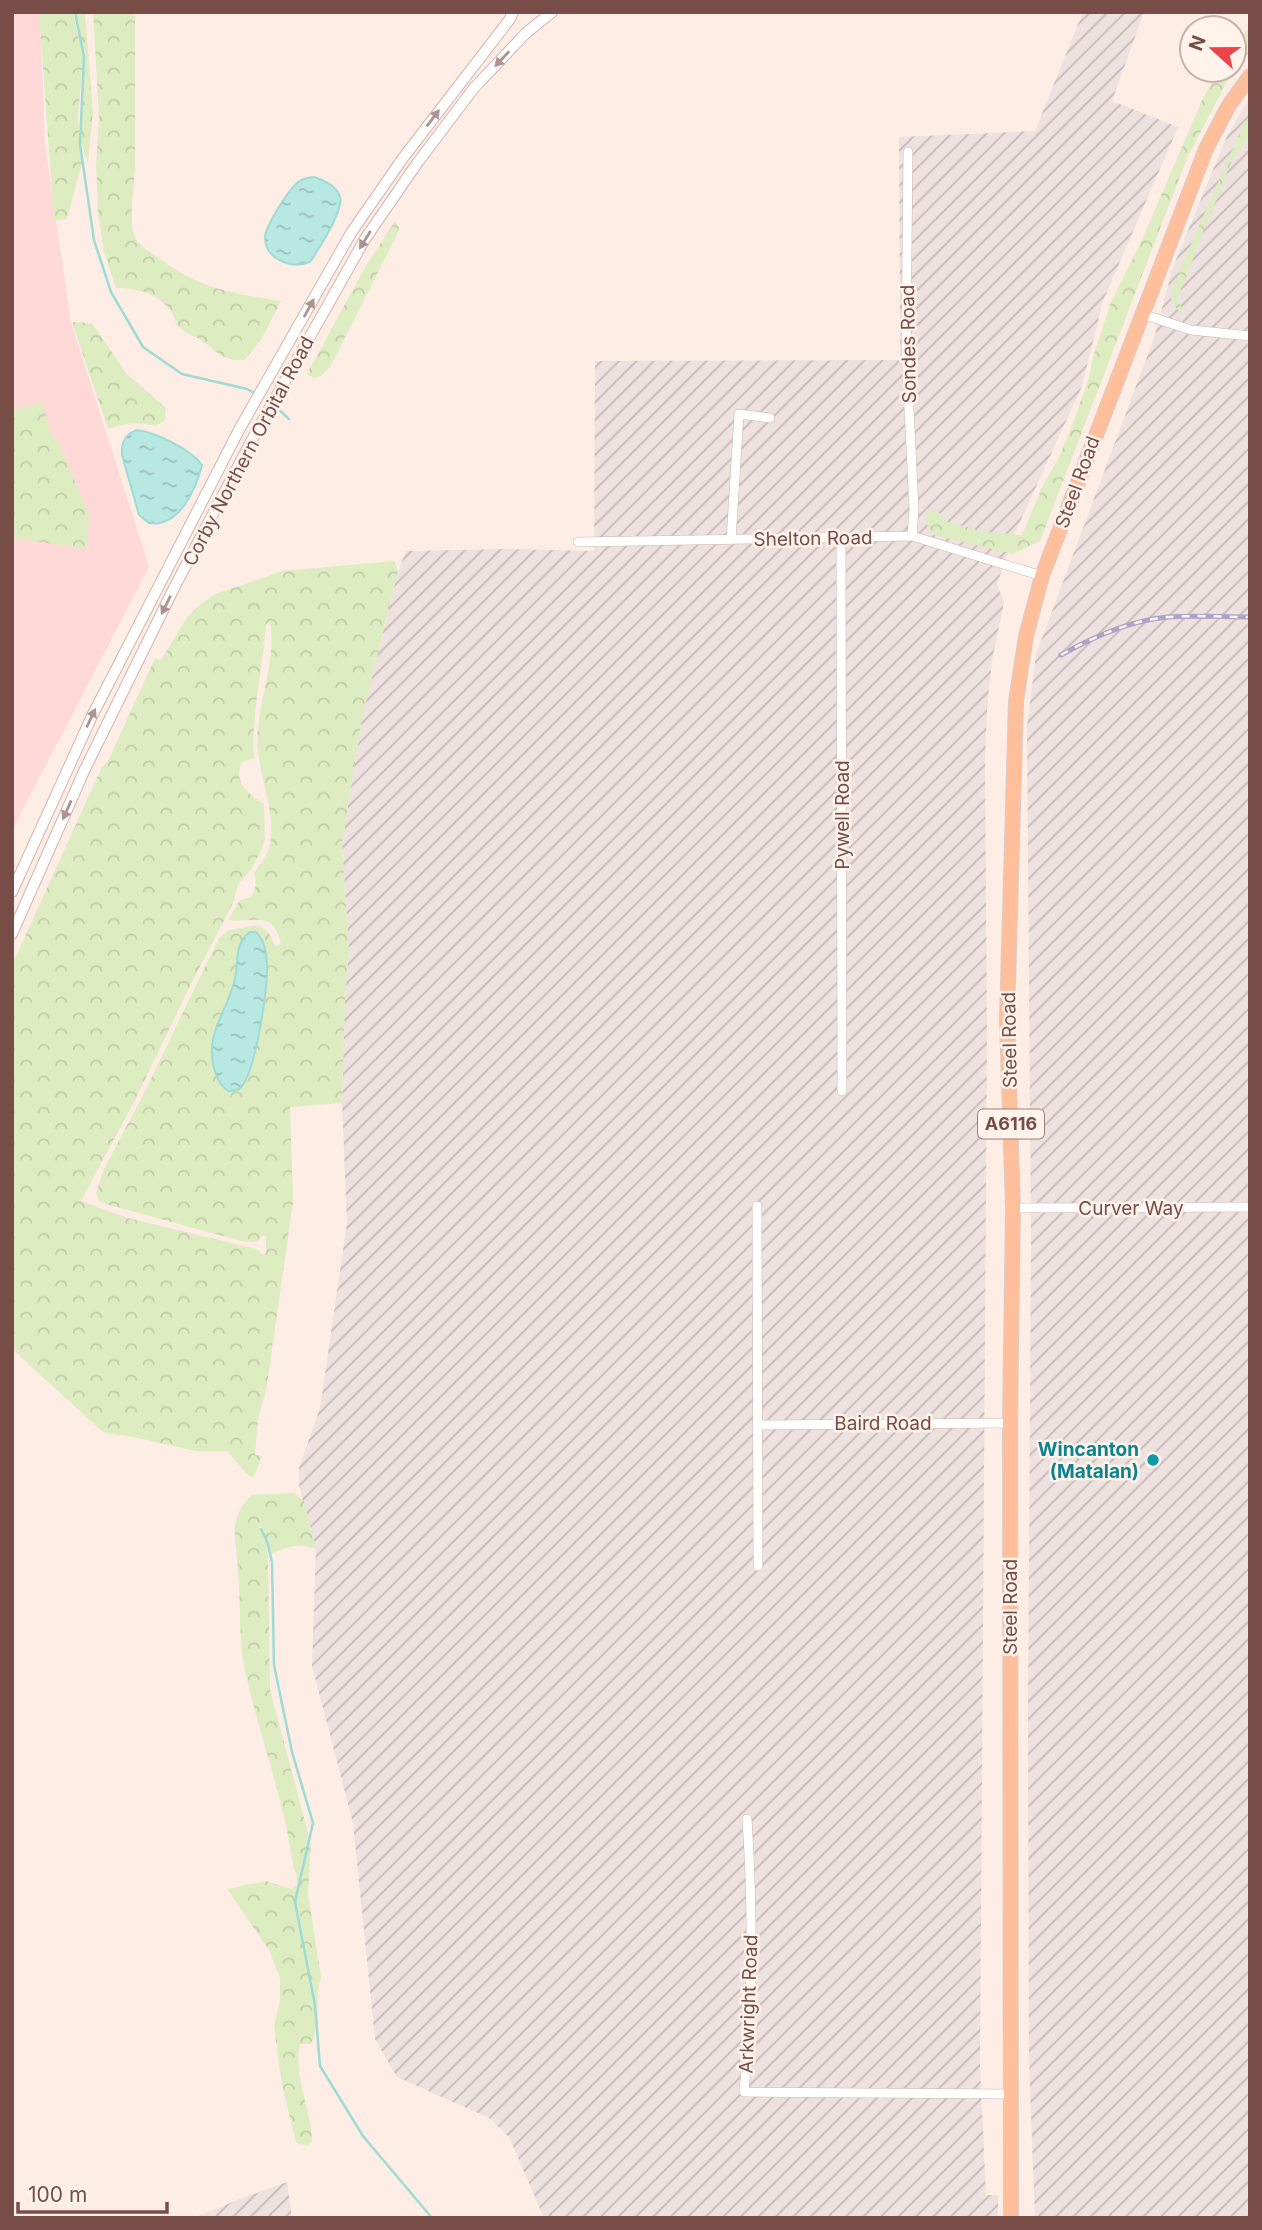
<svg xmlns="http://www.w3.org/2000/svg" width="1262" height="2230" font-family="Inter,sans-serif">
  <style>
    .commercial { fill: #fed9d8 }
    .industrial { fill: url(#industrial-furrows) }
    .forest { fill: url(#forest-crowns); fill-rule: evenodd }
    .water { fill: url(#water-ripples); stroke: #9edbd4; stroke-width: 2 }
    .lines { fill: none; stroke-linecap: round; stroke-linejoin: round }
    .stream { stroke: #9edbd4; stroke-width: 2.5 }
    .minor-casing { stroke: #d2b4ad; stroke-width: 10 }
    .tertiary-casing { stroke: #d2b4ad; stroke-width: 12 }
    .primary-casing { stroke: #d9cdcc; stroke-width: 16 }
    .minor { stroke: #fff; stroke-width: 9 }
    .tertiary { stroke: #fff; stroke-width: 10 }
    .primary { stroke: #ffbf9a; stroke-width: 14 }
    .rail-casing { stroke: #ada2c8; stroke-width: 5 }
    .rail { stroke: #fff3ec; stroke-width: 2.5; stroke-dasharray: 8; stroke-linecap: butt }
    .oneway { fill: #ae9491 }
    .culture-dot { fill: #0f9aa8; stroke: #fff3ec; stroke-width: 2.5 }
    .labels { text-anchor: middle; stroke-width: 5; stroke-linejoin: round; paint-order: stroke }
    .shield { fill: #fff3ec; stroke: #a07f79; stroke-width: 2 }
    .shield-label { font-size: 18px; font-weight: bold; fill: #784d48 }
    .street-label { font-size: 19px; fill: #784d48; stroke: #fff3ec }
    .culture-label { font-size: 19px; font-weight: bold; fill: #0d838f; stroke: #fff3ec; text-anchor: end }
  </style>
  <defs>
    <pattern id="industrial-furrows" width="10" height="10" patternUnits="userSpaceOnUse" patternTransform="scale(1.75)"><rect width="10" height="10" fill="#ede2df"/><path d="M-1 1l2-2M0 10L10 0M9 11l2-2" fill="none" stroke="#c5b9b7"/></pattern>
    <pattern id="forest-crowns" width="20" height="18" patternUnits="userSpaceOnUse" patternTransform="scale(1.75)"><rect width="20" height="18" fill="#deecc2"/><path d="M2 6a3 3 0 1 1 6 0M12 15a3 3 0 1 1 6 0" fill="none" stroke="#c2cca8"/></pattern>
    <pattern id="water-ripples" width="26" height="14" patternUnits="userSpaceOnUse" patternTransform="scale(1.75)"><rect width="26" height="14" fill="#b8e8e2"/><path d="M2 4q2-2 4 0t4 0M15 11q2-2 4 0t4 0" fill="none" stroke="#9abeb9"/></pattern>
  </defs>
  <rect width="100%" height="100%" fill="#fdede5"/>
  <path class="commercial" d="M12,12H40L45,144L71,322L149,567L12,830Z"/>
  <path class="industrial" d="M1083,12H1144L1112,101L1178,127L1103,301L1082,386L1015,533L997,584L1004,602L992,661L987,709L985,758L987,1045L980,2067L986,2195H998V2218H544L509,2137L489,2118L397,2077L375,2039L353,1823L312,1666L316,1549L299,1485V1468L320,1408L347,1223L342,1103L345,995L349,953L342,844L362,718L398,571L406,551L507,549L594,551L595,361L900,360L899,137L1035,131Z
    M1250,97V2218H1035L1029,2062L1028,1718L1031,1239L1027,727L1036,654L1154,338L1173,267L1227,136Z
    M287,2182L292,2218H194L237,2200Z"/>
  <path class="forest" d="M39,12H73L83,58L78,118L82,162L67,219L54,221Z
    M76,12H85L93,112L88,163L81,142L84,54Z
    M93,12H133L135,15C135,65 135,115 135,165C135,183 127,225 136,239C141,247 150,252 157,257C201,289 229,293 281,301L261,340L244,360C226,362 218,353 205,343C198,337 188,335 181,329C175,324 175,316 170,310C158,293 136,288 116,288L104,252L98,213L96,166L99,118Z
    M1250,26V51L1227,82L1187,158L1040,541L1013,554L934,535L927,525L926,509H935L948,522L985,532L1022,535L1044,483L1059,457L1071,428L1089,378L1093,357L1111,302L1142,240L1203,98L1219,70H1234V46Z
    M1250,109V134L1230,165L1177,299L1185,313L1178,310L1171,299L1175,281Z
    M395,221L399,228L397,235L330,367L321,376L314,378L307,374L364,269Z
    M72,322L92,323L126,373L166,408L165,420L156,426C138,422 126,423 108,429Z
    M43,402L50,433L58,440L89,515L87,549L12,538V410Z
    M394,561L398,571L362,718L342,844L349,953L345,995L342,1103L290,1107L293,1202L266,1391L258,1418L255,1455L262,1456L254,1477L248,1475L227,1451H195L134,1437L104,1433L12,1349V965L102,767L108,761L155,658L161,660L188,616L197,607L215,594L283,571ZM270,623C278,662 253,713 258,753C262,783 273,807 271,839C270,852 261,863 254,873L256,885L252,896L239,901L228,920C253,924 273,908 281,944L275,946L269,933L258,925L229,930L219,938L142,1097L104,1169L96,1193L99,1201L109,1205L245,1242H256L262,1236H266V1253L262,1254L257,1249L128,1218L81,1201L135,1100L188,990L234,901L238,884L251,870L262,849L265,839L264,804C249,795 232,781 242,762L254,758C251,713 263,669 266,624ZM236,973L260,1023V1035L245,1082L215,1072L211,1047Z
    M294,1493L304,1501C307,1518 313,1533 316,1549C297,1542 288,1546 270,1555L262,1527L258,1526L266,1540L268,1556L270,1690L311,1844L308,1894L321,1977C313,1999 323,2025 310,2044H300C293,2076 311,2109 312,2141L308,2145L299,2144L296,2142L282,2085L274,2026L280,2000V1978L269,1950L227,1889L266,1881L292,1889L297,1885C298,1876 294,1869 292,1859C283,1796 259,1734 245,1671C238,1638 241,1604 238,1570C236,1537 227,1521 251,1495Z"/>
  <path class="water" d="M314,177C323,180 337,186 340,197C344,210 318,250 310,262C292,269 265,260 265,237C265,227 287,193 295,185C300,179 306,178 314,177Z
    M137,430C155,432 192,450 202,465C196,489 179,528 149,523L139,515L122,455C121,442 125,434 137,430Z
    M250,932H256C265,941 267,955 267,967C268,988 255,1078 239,1089C236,1090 231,1091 228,1091C216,1083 212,1065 212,1051C211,1026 234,997 236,972C238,957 236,941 250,932Z"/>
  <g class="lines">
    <path class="stream" d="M75,12L84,57L80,144L94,240L111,292L143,347L182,374L247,389L256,394
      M274,405L289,419
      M261,1529L267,1541L272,1562L274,1665L292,1752L313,1823L295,1902L315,2005L320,2066L363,2136L432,2218"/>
    <g class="minor-casing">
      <path id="minor" d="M908,152L906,349L914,509L912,536
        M1142,314L1191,330L1250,336
        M841,538L842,1091
        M731,540L739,414L770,418
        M578,542L912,536L1042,576
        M757,1206L758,1566
        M1013,1208L1250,1207
        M757,1425L1010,1423
        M747,1819C753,1910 753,2001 744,2092L1010,2094"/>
    </g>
    <g class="tertiary-casing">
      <path id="tertiary" d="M12,892L92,716L240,428L351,233L403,158L510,19L513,12
        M12,934L85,769L174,588L254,436L365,239L418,162L474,88L526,33L552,12"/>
    </g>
    <g class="primary-casing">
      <path id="primary" d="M1011,2218L1010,1423L1013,1208L1007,1019L1016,701L1026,636L1042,576L1206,149L1229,105L1250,76"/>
    </g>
    <use href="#minor" class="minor"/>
    <use href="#tertiary" class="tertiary"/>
    <use href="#primary" class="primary"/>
    <g class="rail-casing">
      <path id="rail" d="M1061,655C1093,637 1132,620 1168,617C1195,615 1223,617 1250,617"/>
    </g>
    <use href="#rail" class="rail"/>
  </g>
  <defs><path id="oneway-solid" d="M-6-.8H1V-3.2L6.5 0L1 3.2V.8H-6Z" transform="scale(1.75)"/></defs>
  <g class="oneway">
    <use href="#oneway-solid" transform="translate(502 59) rotate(133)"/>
    <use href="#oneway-solid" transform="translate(433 118) rotate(-53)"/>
    <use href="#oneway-solid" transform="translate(365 240) rotate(122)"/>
    <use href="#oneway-solid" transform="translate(309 308) rotate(-61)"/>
    <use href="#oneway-solid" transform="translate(166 605) rotate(116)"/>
    <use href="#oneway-solid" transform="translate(91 718) rotate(-65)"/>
    <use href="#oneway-solid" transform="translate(67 810) rotate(114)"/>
  </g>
  <circle class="culture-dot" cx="1153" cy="1460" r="7"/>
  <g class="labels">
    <rect class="shield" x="978" y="1109.5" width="66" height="29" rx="5"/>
    <g class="shield-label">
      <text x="1011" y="1130">A6116</text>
    </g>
    <g class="street-label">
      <text transform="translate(908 344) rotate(-91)" y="7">Sondes Road</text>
      <text transform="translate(248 451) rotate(-62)" y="7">Corby Northern Orbital Road</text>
      <text transform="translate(1077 482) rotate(-70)" y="7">Steel Road</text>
      <text transform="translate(813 538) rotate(-1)" y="7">Shelton Road</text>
      <text transform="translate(842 815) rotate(-90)" y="7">Pywell Road</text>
      <text transform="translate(1009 1040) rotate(-91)" y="7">Steel Road</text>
      <text x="1131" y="1215">Curver Way</text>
      <text x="883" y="1430">Baird Road</text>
      <text transform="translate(1010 1607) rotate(-90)" y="7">Steel Road</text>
      <text transform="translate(748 2004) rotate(-88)" y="7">Arkwright Road</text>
    </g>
    <g class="culture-label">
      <text x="1139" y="1456">Wincanton<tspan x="1139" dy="22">(Matalan)</tspan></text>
    </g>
  </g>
  <rect width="1262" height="2230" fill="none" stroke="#784d48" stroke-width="28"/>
  <g transform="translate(1213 49) rotate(291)"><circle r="33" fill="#fff3ec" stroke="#c9b1aa" stroke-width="2"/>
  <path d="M0-5L12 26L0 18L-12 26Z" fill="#ed444b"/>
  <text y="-10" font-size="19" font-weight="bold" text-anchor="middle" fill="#784d48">N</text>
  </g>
  <path d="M18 2202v10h149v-10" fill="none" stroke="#784d48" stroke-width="3.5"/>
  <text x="28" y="2202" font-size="21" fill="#784d48" stroke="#fff3ec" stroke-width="5" paint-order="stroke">100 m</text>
</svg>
